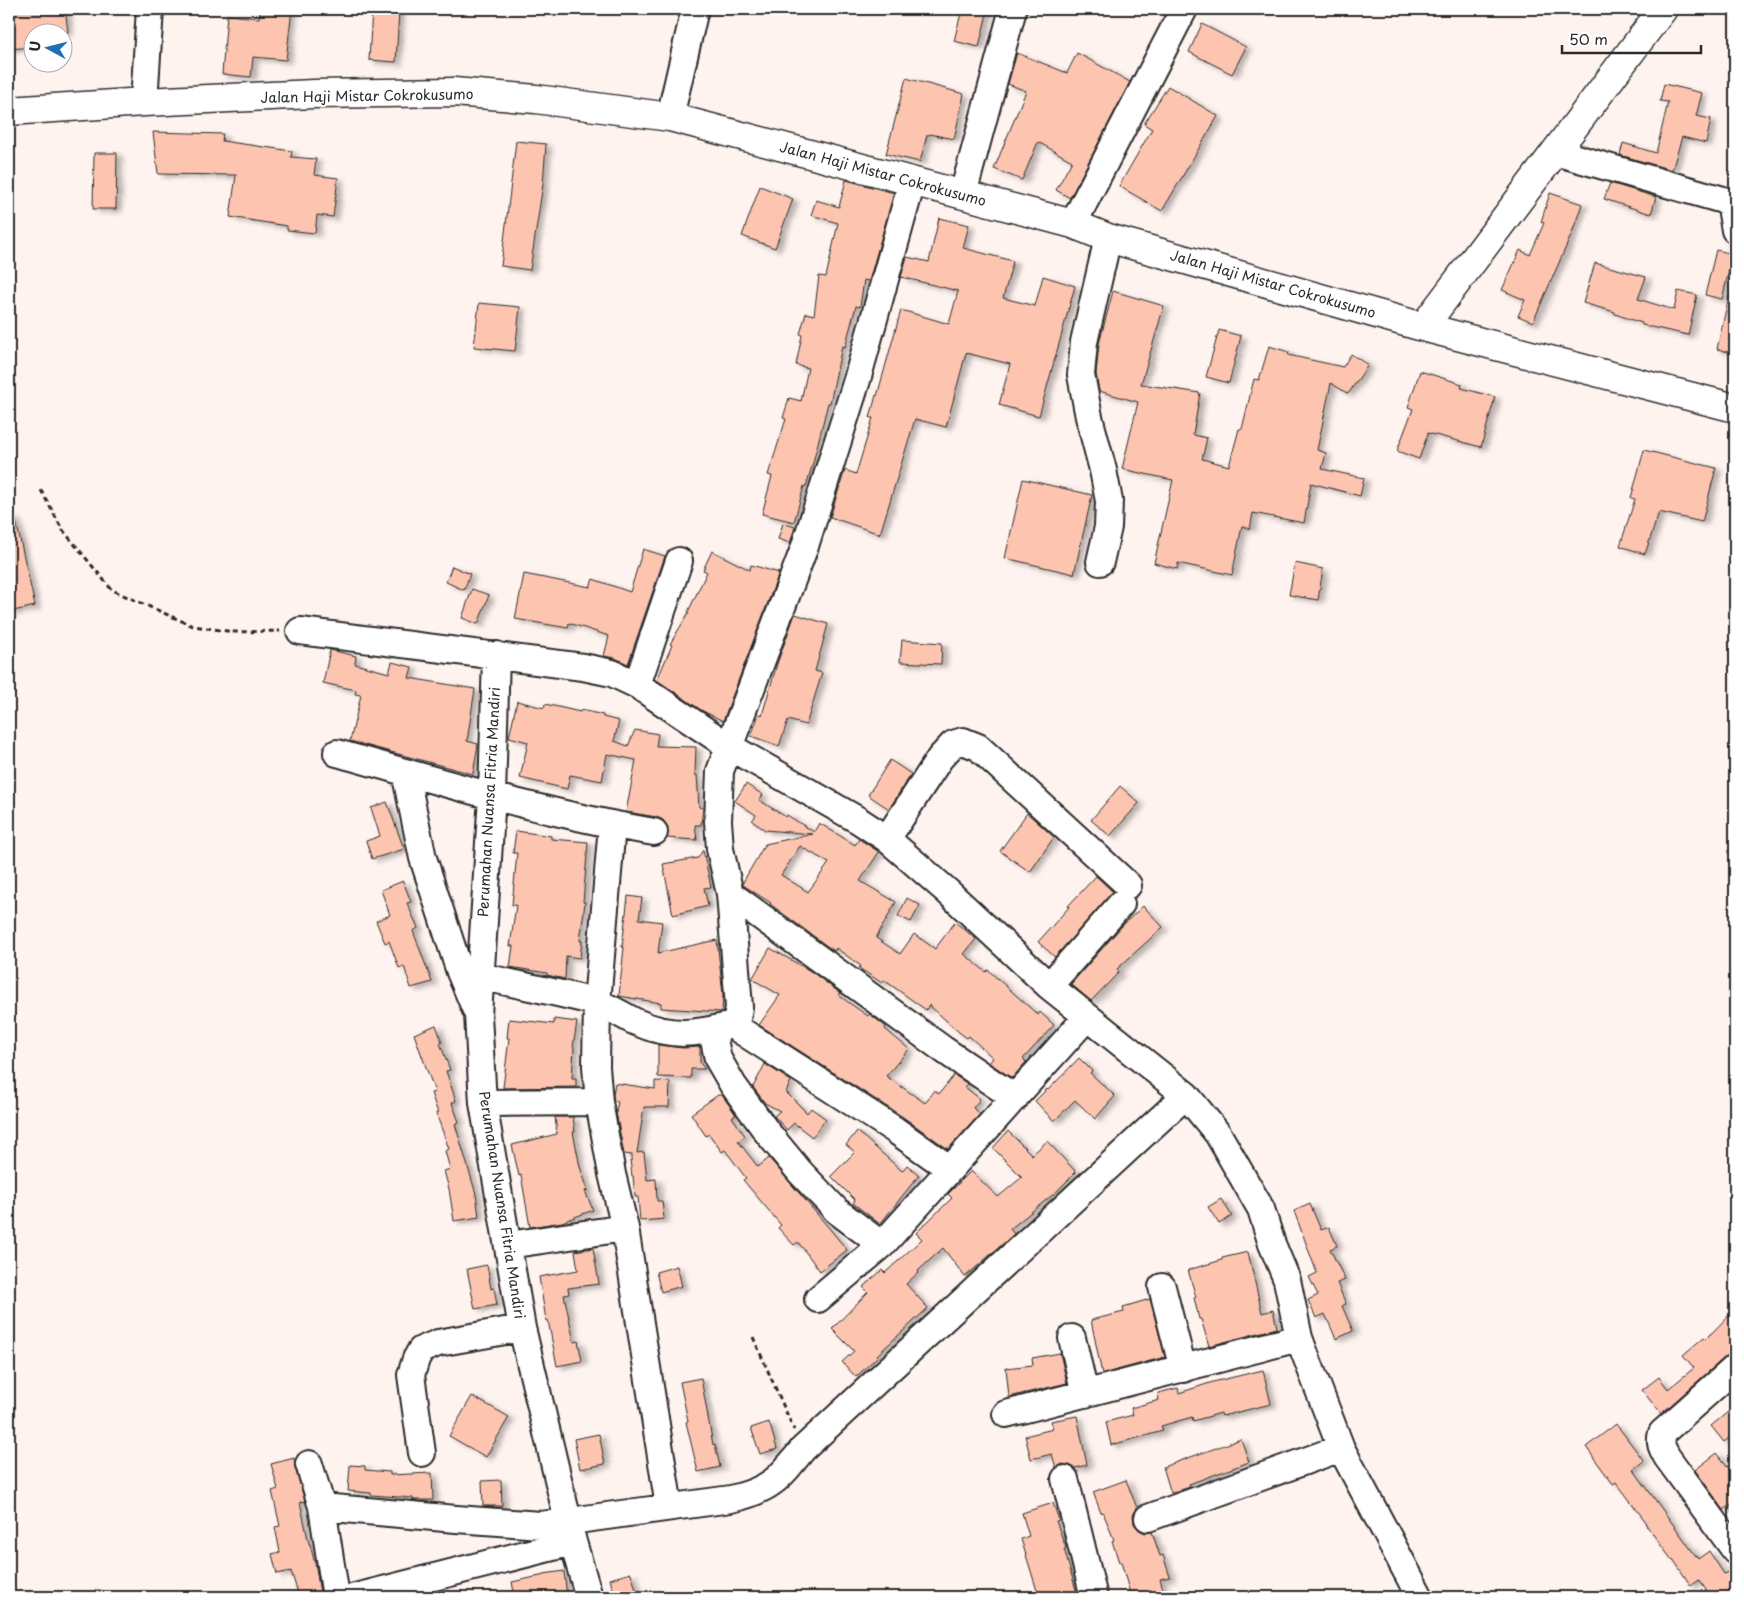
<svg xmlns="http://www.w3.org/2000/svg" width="1744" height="1606" font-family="'Playpen Sans',sans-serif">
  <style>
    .building { fill: #fdc5b0; stroke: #2b2b2b; fill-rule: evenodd; filter: url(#shadow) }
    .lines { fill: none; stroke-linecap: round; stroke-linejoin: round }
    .minor-casing { stroke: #2b2b2b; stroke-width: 30 }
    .major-casing { stroke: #2b2b2b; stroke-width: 31 }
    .path { stroke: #2b2b2b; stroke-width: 3; stroke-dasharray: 5 4; stroke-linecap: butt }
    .minor { stroke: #fff; stroke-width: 26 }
    .major { stroke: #fff; stroke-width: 28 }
    .labels { text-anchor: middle; stroke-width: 4; stroke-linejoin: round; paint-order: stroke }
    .street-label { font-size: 14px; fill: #2b2b2b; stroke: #fff }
  </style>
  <defs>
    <filter id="shadow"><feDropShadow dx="5.5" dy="3" stdDeviation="2.5" flood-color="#0004"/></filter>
  </defs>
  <rect width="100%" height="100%" fill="#fff3ef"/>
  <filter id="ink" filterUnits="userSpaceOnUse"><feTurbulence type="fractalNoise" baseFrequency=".02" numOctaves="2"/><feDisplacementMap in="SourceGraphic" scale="10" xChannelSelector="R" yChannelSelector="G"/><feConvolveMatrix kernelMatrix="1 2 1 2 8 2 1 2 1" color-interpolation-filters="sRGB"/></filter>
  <g filter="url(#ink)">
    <path class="building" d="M9,9H65L68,32H32V47L9,49Z
      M260,9H292L286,60L253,57L251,77L222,74L227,15L259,18Z
      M372,9L399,11L396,62L369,60Z
      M962,9H988L979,47L954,41Z
      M1202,24L1246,47L1232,74L1189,52Z
      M1017,53L1067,73L1077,53L1130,82L1070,198L1056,190L1072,161L1038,142L1022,180L994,169L1026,91L1008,84Z
      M906,78L964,94L954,139L930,134L929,135H927L920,162L886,154Z
      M1664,84L1702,93L1696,116L1711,119L1706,143L1682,137L1672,170L1620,155L1623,143L1656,153L1668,102L1660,101Z
      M1168,86L1218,116L1162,211L1119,186L1152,129L1144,124Z
      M153,132L223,134L222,141L292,151L291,157L316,159L314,175L338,178L333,217L317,215L315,233L287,230V226L230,217L236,175L158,174Z
      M516,141L546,144L543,184L530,270L501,266Z
      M94,153H117L116,209H93Z
      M846,180L894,193L869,281L864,280L860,307L856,306L845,347L842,346L830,403H828L813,463L806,486H804L794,522L762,514L772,476L768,475L786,419L783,418L789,398L801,401L808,368L796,365L802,335L800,334L806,313L814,315L819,276L826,277L838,223L811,215L816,200L839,207Z
      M1610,183L1656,197L1651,214L1604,199Z
      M760,186L793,199L775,248L742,236Z
      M1550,193L1582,204L1572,233L1533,322L1518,316L1525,300L1502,290L1520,250L1530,255L1544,223L1541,222Z
      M939,218L969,225L963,248L1013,261L1003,298L1035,306L1043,276L1075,286L1039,416L999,405L1010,364L966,353L946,427L915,419L880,534L830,517L845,470L856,474L873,418H870L876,395L877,396L901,310L949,324L958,291L901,277L907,257L929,262Z
      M1716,250L1733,254L1722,299L1705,295Z
      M1595,263L1646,277L1638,299L1674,310L1678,291L1697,295L1688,335L1642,325V323L1615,314V312L1583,303Z
      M1113,291L1164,306L1141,384L1200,393L1193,435L1207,438L1202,459L1229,466L1239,429H1242L1254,379L1259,380L1269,346L1289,352L1288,355L1343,367L1351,354L1368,365L1348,394L1331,383L1317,450L1326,453L1322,469L1364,478L1360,496L1311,483L1304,523L1253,513L1250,529L1242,526L1232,575L1178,563L1177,569L1154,563L1173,480L1122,469L1138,402L1099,391L1096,374L1099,344Z
      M1729,296H1735V339L1732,353L1717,349Z
      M479,303L520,307L515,351L474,347Z
      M1219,330L1241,336L1229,383L1206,377Z
      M1420,371L1462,384L1461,388L1495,397L1481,447L1428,433L1419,459L1397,451L1413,409L1408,407Z
      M1644,450L1716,468L1702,522L1659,512L1645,554L1620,546L1635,499L1631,498Z
      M1023,479L1092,495L1074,574L1005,558Z
      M15,517L35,606L9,612V518Z
      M783,523L795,527L790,543L778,539Z
      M643,549L665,556L628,664L615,658L604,656L609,636L569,623L568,628L515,619L524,574L590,587L593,579L630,592Z
      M712,551L750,570L751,565L779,573L723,721L701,710L657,680L672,645L670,644L689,612H688L707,572L703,570Z
      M1295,563L1323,569L1318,600L1289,595Z
      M452,566L470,574L464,590L446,582Z
      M472,589L489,595L478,624L462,618Z
      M795,614L828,624L815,671L822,673L806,725L788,720L779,746L751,736L759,714L762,715L777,664Z
      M902,640L942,643L941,664L900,662Z
      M330,650L356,656L355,664L389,673L392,662L412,667L409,678L475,689L467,741L478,744L473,774L350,741L361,695L355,694L356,690L323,683Z
      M517,701L544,708L545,704L580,712L581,710L603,715V717L619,721L614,741L628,746L635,730L658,734L656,746L696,747L695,775H697L699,807L703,808L701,825H695L697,840L667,838L668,827L663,820L657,817L626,812L636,760L607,754L602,781L570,775L567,789L520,778L528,742L509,737Z
      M890,760L911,774L889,809L868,795Z
      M746,784L763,795L759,800L786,817L787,815L814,832L819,823L855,845L859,839L879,852L860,881L896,902L876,938L900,954L914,934L935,949L955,922L976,939L964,954L986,972L988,970L1038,1015L1040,1012L1054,1025L1023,1059L1026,1062L1012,1078L989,1063L993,1058L969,1036L967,1038L960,1033L929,1005L926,1010L884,980L882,983L859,968L861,966L836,948L835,951L827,946L770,904L771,903L743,885V882L765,844L813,834L765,830L752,821L756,815L735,801ZM800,846L829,863L808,892L781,875Z
      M1120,786L1139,803L1110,836L1091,820Z
      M387,802L404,849L372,859L366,841L380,836L371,808Z
      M1027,813L1054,837L1030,872L1000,851Z
      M516,831L551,836V839L588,842L583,902H585L580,941H582L580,958L566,956L565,979L547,975V973L510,967L513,946H510L516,905H512L517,853H513Z
      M703,850L711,887L704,888L708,906L673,915L663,864L698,858Z
      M1096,876L1113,892L1055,957L1038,942L1069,907L1068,906Z
      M403,881L411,902L407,903L418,928L413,931L432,982L411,988L404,966L399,968L389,941L385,943L376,921L390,915L381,890Z
      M628,896L642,898L639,919L662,922L658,953L717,940L723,995L722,1012L661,1008V1003L619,996L624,947H622Z
      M907,898L920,905L911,922L898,916Z
      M1143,906L1163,927L1117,969L1119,972L1091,1001L1071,984L1122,926Z
      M770,948L812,972L840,993L838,995L868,1016L870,1014L886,1027L885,1029L909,1049L886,1076L925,1103L934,1090L939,1094L954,1075L968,1084L965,1087L980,1099L973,1108L980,1114L948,1149L903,1117L759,1025L780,995L752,979Z
      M509,1019L554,1024V1019L577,1022L573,1047H574L572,1078H576V1087L503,1088L509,1038H507Z
      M436,1025L442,1042L440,1043L450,1070L446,1071L456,1101L452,1103L459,1122L455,1124L476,1194L479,1217L454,1221L449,1189L444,1171L450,1169L445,1151L449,1149L436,1113H438L431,1093L435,1092L414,1034Z
      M658,1045L683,1048L700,1047V1063L705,1069H691V1078L658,1077Z
      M1079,1058L1092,1071L1090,1073L1115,1096L1095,1119L1075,1100L1054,1121L1035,1101L1047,1089L1048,1090Z
      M765,1064L791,1081L786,1092L807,1113L811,1108L826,1119L812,1137L794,1123L787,1130L774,1116L780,1111L765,1103L753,1087Z
      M655,1081L670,1082L669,1107H644L637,1153L644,1152L647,1180L656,1179L657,1201H662L664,1219L640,1221L638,1197H635L633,1176H632L630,1160H632V1155L624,1154L616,1112L618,1101H614L613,1095L615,1083L655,1089Z
      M718,1095H722L736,1115L732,1117L745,1136L738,1141L758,1167L769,1158L829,1228L847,1250L820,1271L798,1242L794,1245L778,1228L781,1225L743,1180L746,1178L725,1150L722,1152L709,1134L706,1136L691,1114Z
      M555,1117H573L575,1132H573L580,1167L588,1190L585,1191L593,1210L562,1222L530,1227L521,1175L519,1176L512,1145L557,1134Z
      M857,1131L902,1171L907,1165L919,1175L880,1224L853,1203L855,1200L831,1176L855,1152L846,1145Z
      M1008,1131L1032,1155L1047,1141L1076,1172L1055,1193L1010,1229L1014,1234L965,1277L943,1248L918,1271L919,1272L906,1284L928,1308L877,1355L878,1356L856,1377L842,1362L854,1351L832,1329L868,1292L863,1287L882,1270L885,1273L922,1239L916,1233L952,1198L948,1194L971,1171L998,1197L1022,1177L993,1148Z
      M1221,1199L1232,1216L1219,1224L1208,1207Z
      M1310,1204L1321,1230L1329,1227L1337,1246L1330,1249L1345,1280L1337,1283L1346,1304L1342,1306L1353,1331L1336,1339L1325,1314L1316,1318L1308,1300L1318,1295L1309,1277L1317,1273L1294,1211Z
      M593,1248L599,1284L568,1288L569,1294L564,1295L574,1342L578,1341L582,1361L557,1366L548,1320H546L539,1277L578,1270L575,1251Z
      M1248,1252L1262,1313L1273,1310L1277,1328L1209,1346L1201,1319H1199L1194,1298L1196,1297L1188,1270L1222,1260V1258Z
      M487,1265L491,1289L494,1288L497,1305L475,1309L467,1269Z
      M677,1266L682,1286L661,1292L656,1272Z
      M1150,1299L1165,1357L1102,1374L1091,1320L1124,1312L1123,1307Z
      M1735,1309V1350L1725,1357L1661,1414L1642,1390L1659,1377L1668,1389L1694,1368L1683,1355L1704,1337L1706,1339Z
      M1060,1353L1067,1383L1009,1397L1006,1368L1033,1365L1032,1358Z
      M1263,1370L1271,1404L1222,1416L1221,1413L1193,1421L1192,1417L1161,1426L1163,1431L1111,1445L1106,1422L1133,1415L1131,1408L1159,1400L1158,1393L1178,1388L1179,1393L1213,1382Z
      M701,1378L713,1445L715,1444L720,1467L698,1472L686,1422L688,1421L680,1382Z
      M472,1396L509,1417L486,1457L449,1436Z
      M1735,1406V1433L1724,1442L1711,1426Z
      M1077,1416L1087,1465L1075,1468L1069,1465L1062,1464L1056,1468L1052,1454L1031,1459L1025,1436L1053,1429L1051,1421Z
      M769,1422L777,1449L760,1454L751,1428Z
      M1616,1424L1644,1461L1633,1469L1698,1559L1709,1551L1724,1574L1729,1571L1735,1580V1597H1711L1699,1580L1691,1586L1673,1559L1672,1560L1657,1540L1645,1523L1646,1522L1616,1482L1613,1484L1586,1447Z
      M599,1434L605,1464L580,1469L574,1439Z
      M1241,1439L1249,1462L1189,1484L1190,1487L1171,1493L1163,1467Z
      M1717,1453L1735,1476V1501L1724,1510L1695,1470Z
      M294,1458L295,1468L305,1501L300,1502L309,1544H310L316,1568L320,1593L307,1597H299L291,1571L277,1574L272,1554L280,1552L275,1527L280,1526L272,1491L278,1489L271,1464Z
      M350,1465L365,1466V1470L390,1472V1475L432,1473L433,1500H413V1498L371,1495V1493L348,1491Z
      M501,1480L502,1506H483L482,1481Z
      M1126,1480L1137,1508L1133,1515L1134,1524L1139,1530L1145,1533L1152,1532L1160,1556L1163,1555L1170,1577L1160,1579L1165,1597H1131L1121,1562H1119L1112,1541L1114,1540L1103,1512L1101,1513L1093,1492Z
      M1053,1503L1059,1520L1056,1521L1066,1548L1064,1549L1078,1597H1039L1021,1539L1029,1536L1022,1513Z
      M564,1571L567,1597H515L512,1582L545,1575L544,1574Z
      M631,1573L637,1593L615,1597L610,1579Z"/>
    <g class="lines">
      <g class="minor-casing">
        <path id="minor" d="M144,102L150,9
          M670,117L695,9
          M1555,152L1730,202L1735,230
          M963,194L1013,9
          M1073,224L1184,9
          M1100,562L1108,527L1109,501L1103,470L1089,417L1081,375L1084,342L1108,238
          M300,631L583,667L612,673L637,685L730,747L858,820L887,839L948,892L1049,986L1186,1095L1218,1134L1261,1209L1272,1244L1287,1280L1299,1338L1341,1448L1420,1597
          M496,655L492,796L478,1015L483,1103L522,1328L573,1542L589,1597
          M637,685L679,561
          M337,753C442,782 546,814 654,832
          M405,772L423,858L460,972L475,1008
          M612,825L597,1003L596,1067L599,1102L612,1174L625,1228L669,1507
          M887,839L940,758L953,744L963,741L978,747L1128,885
          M730,894L944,1050L1015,1098
          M480,976C518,985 557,992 595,1002C609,1006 623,1016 636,1022C672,1038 696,1034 732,1025L895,1130L950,1169
          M1049,986L1121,904
          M732,1025L737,1019L739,1007L730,894L720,849L718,821L720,771L805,546L857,380L912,182
          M712,1030L718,1059L733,1085L767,1132L800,1172L837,1211L882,1245
          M483,1103L599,1102
          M508,1245L625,1228
          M1162,1287L1183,1369
          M818,1299L882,1245L1087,1017
          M1072,1338L1085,1394
          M1735,1368L1662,1433C1659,1443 1662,1448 1667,1457L1735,1550
          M1006,1414L1299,1338
          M422,1453L411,1375L416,1359L421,1350L438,1343L522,1328
          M309,1464L322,1507L336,1597
          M1065,1479L1094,1597
          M322,1507L456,1519L541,1525L731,1499C770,1490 779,1479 803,1449L1186,1095
          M1148,1518L1341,1448
          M355,1597L573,1542"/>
      </g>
      <g class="major-casing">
        <path id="major" d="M9,111L144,102L314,94L454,92L536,99L670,117L1073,224L1108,238L1423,327L1735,408
          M1423,327L1663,9"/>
      </g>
      <path class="path" d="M41,490L62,529L112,590L193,626L234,632L280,631
        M753,1337L794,1430"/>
      <use href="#minor" class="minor"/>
      <use href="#major" class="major"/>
    </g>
  </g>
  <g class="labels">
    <g class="street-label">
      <text transform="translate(367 96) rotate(-1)" y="5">Jalan Haji Mistar Cokrokusumo</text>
      <text transform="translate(883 174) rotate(15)" y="5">Jalan Haji Mistar Cokrokusumo</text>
      <text transform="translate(1273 284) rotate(16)" y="5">Jalan Haji Mistar Cokrokusumo</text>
      <text transform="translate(489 802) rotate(-87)" y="5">Perumahan Nuansa Fitria Mandiri</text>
      <text transform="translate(502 1205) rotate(81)" y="5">Perumahan Nuansa Fitria Mandiri</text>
    </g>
  </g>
  <rect width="1744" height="1606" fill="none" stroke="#fff" stroke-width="30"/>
  <rect x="15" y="15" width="1714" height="1576" fill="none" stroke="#2b2b2b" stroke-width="2" filter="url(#ink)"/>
  <g transform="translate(48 48) rotate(277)"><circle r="24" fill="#ffffff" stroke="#aaaaaa"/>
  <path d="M0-4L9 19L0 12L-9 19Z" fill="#1f6fb2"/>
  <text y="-8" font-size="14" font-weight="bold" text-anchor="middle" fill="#2b2b2b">U</text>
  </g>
  <path d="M1562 45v8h139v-8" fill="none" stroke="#2b2b2b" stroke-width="2.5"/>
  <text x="1569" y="45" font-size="15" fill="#2b2b2b" stroke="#ffffff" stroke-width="4" paint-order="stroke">50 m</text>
</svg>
